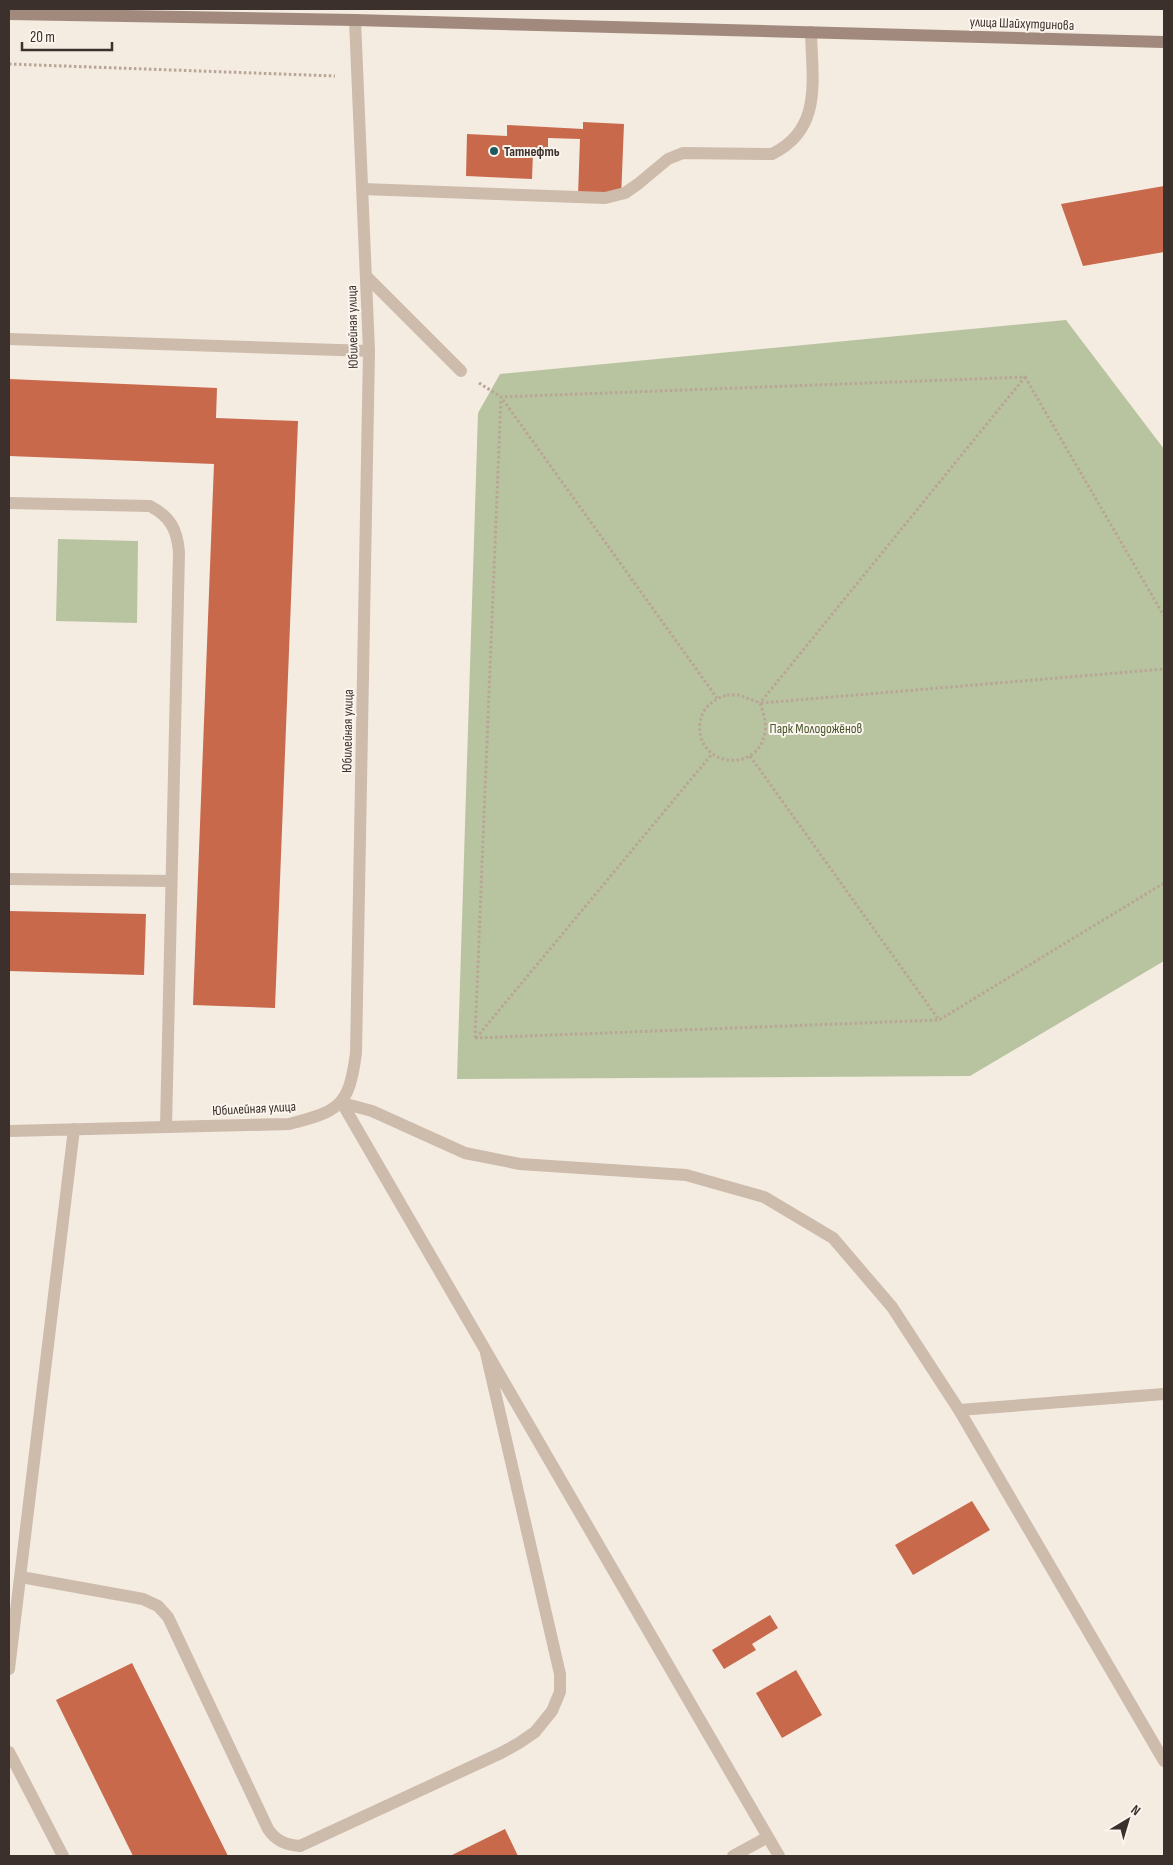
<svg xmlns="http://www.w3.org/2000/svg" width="1173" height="1865" font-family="'Sofia Sans Condensed',sans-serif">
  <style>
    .green { fill: #b8c4a0 }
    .building { fill: #c8694b }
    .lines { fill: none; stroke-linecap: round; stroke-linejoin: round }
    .path { stroke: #b9a596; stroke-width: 3; stroke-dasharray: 2.5 2.5; stroke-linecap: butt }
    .service { stroke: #cdbbac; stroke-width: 12 }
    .minor { stroke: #cdbbac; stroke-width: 12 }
    .secondary { stroke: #a18a7d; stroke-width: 12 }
    .poi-dot { fill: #1f5a5e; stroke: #fbf5ee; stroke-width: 2 }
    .labels { text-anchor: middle; stroke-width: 4; stroke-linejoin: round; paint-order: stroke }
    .street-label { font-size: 14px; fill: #3b302b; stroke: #fbf5ee }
    .poi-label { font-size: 14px; font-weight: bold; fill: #3b302b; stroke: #fbf5ee; text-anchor: start }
    .park-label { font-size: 14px; fill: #4a5a2e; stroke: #fbf5ee }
  </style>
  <rect width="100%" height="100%" fill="#f4ebe1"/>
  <path class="green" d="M1066,320L1164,449V961L970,1076L457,1079L478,413L500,374Z
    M58,539L138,541L137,623L56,621Z"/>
  <path class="building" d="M583,122L624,124L621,198L578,196L580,139L548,138V153L533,152L532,179L466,176L467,134L507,136V125L583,129Z
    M1164,186V252L1083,266L1061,204Z
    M9,379L217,388L216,418L298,421L275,1008L193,1005L214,464L9,456Z
    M9,911L146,914L144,975L9,971Z
    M972,1501L990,1530L913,1575L895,1545Z
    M770,1615L778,1628L752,1644L756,1650L724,1669L712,1650Z
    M132,1663L228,1856H133L56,1700Z
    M796,1670L822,1715L782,1738L756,1693Z
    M505,1829L518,1856H450Z"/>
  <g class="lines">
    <path class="path" d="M9,64L335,76
      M1025,377L1164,616
      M479,383L501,397L1025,377L760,703
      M727,695H739L760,703C763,712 767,723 765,733C757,775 695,766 700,723C702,707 714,699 727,695Z
      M761,703L1164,669
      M750,756L939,1020
      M475,1038L501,397L717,698
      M475,1038L939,1020L1164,883
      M476,1038L712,754"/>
    <path class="service" d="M363,189L605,198L625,193L638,184L668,159L683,153L772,154C823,129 812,80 811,32
      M367,277L461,371
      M9,339L369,351
      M9,503L150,506C171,517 177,530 179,552L166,1127
      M9,879L171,881
      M21,1577L143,1599L158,1606L168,1617L268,1829C276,1841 286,1845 300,1846L501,1753L519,1743L535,1732L552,1711L560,1692V1674L486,1353"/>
    <path class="minor" d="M342,1103L372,1111L465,1153L520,1164L686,1175L764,1197L833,1238L892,1307L959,1410L1164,1761
      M342,1103L779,1856
      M9,1131L289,1124C340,1111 349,1106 356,1053L369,351L355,20
      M959,1410L1164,1394
      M9,1669L74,1129
      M9,1752L63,1856
      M733,1856L768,1837"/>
    <path class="secondary" d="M9,14L355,20L1164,42"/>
  </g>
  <circle class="poi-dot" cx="494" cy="151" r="5"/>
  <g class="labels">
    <g class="street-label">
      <text transform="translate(1022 23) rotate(2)" y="5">улица Шайхутдинова</text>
      <text transform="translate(352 327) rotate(-91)" y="5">Юбилейная улица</text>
      <text transform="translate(347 731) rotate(-89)" y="5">Юбилейная улица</text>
      <text transform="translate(254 1108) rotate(-3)" y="5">Юбилейная улица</text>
    </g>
    <g class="poi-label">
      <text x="504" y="156">Татнефть</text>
    </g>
    <g class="park-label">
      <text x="816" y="733">Парк Молодожёнов</text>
    </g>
  </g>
  <rect width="1173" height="1865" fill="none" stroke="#3b302b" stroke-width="20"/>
  <g transform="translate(1128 1820) rotate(38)" stroke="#fbf5ee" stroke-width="4" paint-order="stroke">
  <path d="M0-4L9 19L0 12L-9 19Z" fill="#3b302b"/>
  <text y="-8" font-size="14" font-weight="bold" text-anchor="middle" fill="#3b302b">N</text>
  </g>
  <path d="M22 42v8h90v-8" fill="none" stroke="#3b302b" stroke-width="2.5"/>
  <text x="30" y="42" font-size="15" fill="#3b302b" stroke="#fbf5ee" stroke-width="4" paint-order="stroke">20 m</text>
</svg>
